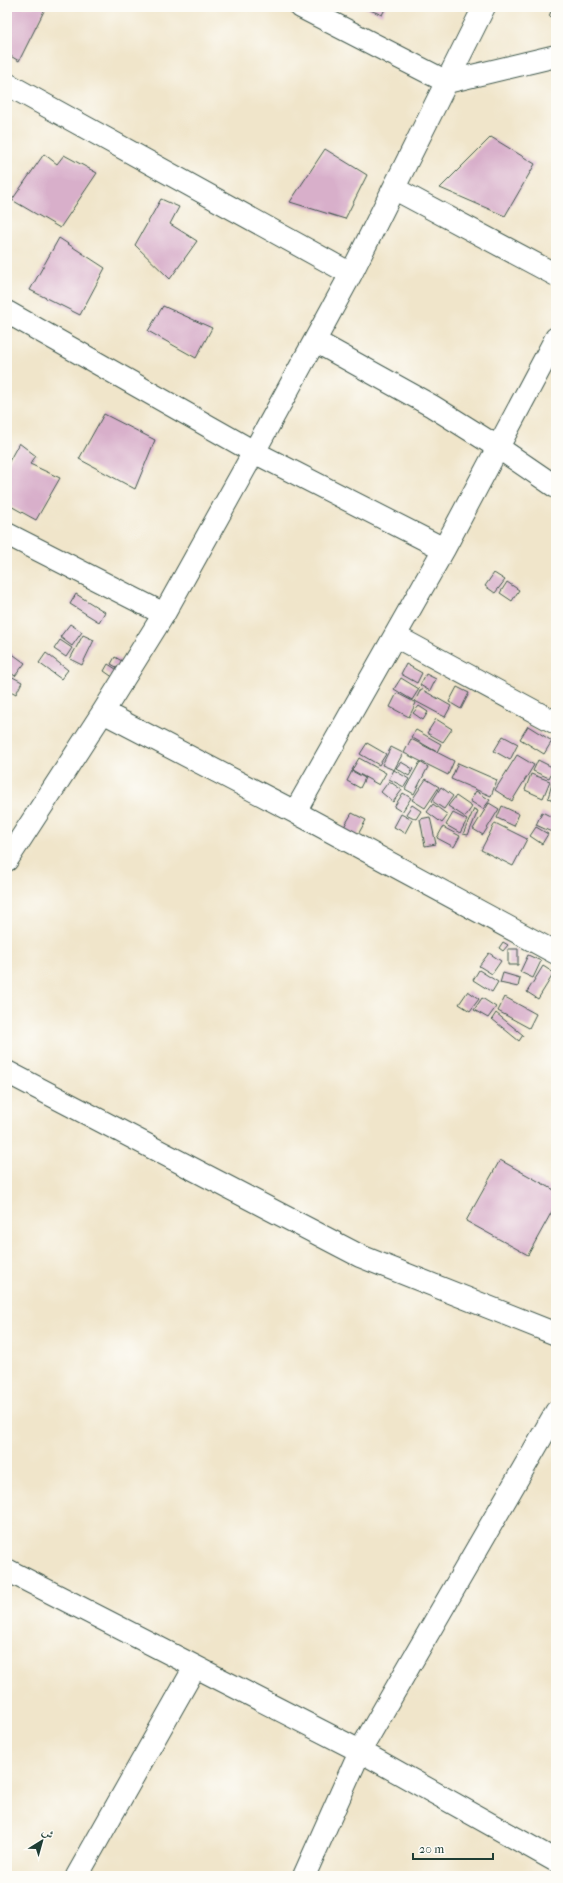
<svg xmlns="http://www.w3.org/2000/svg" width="563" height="1883" font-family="'IM FELL French Canon',Amiri,serif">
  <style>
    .building { fill: #d8afca }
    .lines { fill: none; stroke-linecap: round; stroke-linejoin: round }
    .street-casing { stroke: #3e564a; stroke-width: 24 }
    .street { stroke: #fff; stroke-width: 22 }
  </style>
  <rect width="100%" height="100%" fill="#fdfcf7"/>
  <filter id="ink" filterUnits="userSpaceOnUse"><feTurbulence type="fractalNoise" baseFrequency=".025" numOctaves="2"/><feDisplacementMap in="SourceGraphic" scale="8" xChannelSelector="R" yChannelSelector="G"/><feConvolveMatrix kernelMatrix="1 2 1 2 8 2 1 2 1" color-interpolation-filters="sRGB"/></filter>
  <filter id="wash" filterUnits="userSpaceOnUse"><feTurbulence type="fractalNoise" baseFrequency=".012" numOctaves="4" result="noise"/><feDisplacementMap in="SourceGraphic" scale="16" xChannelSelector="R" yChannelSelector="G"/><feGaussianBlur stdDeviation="0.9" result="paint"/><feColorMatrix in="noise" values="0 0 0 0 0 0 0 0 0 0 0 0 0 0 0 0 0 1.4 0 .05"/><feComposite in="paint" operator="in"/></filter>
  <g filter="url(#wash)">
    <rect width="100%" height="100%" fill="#f0e5ca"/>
    <g id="blocks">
      <path class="building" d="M7,7H46L19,61L7,54Z
        M363,7H386L382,15Z
        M553,7H556V18L549,16Z
        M491,137L535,164L505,216L440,188Z
        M325,149L367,175L345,219L290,202Z
        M44,154L57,164L64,155L97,173L60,228L12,200Z
        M161,199L179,207L170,224L197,241L170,279L135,245Z
        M59,238L105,268L80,315L30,290Z
        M163,306L212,328L196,358L148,331Z
        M104,414L155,440L135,489L79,459Z
        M19,443L36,456L30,464L60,478L36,520L7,504V465Z
        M494,573L505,580L495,593L485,586Z
        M507,582L519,590L512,601L500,593Z
        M76,594L105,612L99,622L70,604Z
        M70,624L82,632L72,646L60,637Z
        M83,635L94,640L82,665L70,659Z
        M60,640L72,648L66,657L54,649Z
        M7,650L25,663L15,676L7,670Z
        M46,653L68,670L61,679L39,663Z
        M115,657L127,664L123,671L111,664Z
        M108,664L119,671L114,678L104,671Z
        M406,664L422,673L417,683L401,674Z
        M7,674L22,682L16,694L7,689Z
        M426,674L436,679L430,691L420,685Z
        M401,678L419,689L412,700L394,689Z
        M457,687L469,693L461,709L449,702Z
        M421,689L451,706L445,717L415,701Z
        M397,693L416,703L409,717L390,707Z
        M419,706L428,712L423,720L413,713Z
        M436,719L452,729L443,742L427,733Z
        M528,726L552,741L544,754L520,739Z
        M416,730L441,744L437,752L411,737Z
        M503,736L518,744L510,760L494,751Z
        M411,739L454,761L448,775L404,753Z
        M367,743L386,754L379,765L360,754Z
        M391,747L403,753L394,770L409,779L404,787L389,779L394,770L382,765Z
        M517,755L534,765L512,801L495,790Z
        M359,758L386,773L379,785L352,770Z
        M538,760L554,768L549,778L533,771Z
        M401,762L413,769L409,776L396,768Z
        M420,762L428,767L414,794L405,789Z
        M458,763L497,780L491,796L451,779Z
        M556,769V801L548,798Z
        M352,771L365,778L360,788L347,781Z
        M531,774L550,781L543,798L525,790Z
        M426,779L439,787L425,808L412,800Z
        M389,781L402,790L393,802L381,792Z
        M441,787L453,796L444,809L432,801Z
        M476,791L490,800L483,809L470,801Z
        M403,793L411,798L402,812L394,807Z
        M456,796L472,807L465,817L448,806Z
        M489,803L499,809L483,835L473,829Z
        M433,804L448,815L442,823L427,812Z
        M412,805L421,811L416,819L406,814Z
        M502,806L519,814L514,826L497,818Z
        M474,809L478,811L468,835L463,834Z
        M542,812L556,819V834L536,825Z
        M352,813L366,820L355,840L341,832Z
        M453,813L467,820L460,833L446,825Z
        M401,814L412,820L405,833L394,827Z
        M430,817L436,844L425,846L420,819Z
        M495,823L527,839L513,866L481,850Z
        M443,827L460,836L454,847L437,838Z
        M536,827L548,834L542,844L530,836Z
        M503,942L508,945L503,951L499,948Z
        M508,949H518V965H508Z
        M489,953L501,961L492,974L479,966Z
        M528,955L541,961L533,978L520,972Z
        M543,966L554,973L538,999L527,992Z
        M479,970L498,982L492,992L473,980Z
        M503,973L520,978L518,987L500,983Z
        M468,991L479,999L470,1011L459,1004Z
        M505,997L536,1014L529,1028L498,1011Z
        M482,998L496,1007L488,1018L474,1010Z
        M496,1013L523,1035L519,1041L492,1019Z
        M500,1160L556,1191V1204L528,1255L466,1221Z"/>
    </g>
  </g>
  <g filter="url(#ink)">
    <use href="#blocks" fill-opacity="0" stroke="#3e564a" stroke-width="1"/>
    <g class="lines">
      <g class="street-casing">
        <path id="street" d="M301,7L447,82L556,56
          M7,84L351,274
          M395,189L556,275
          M7,312L254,452L444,549
          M315,341L432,406L499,448L556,487
          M7,534L164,614
          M395,636L556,723
          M103,712L295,812L556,953
          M295,812L444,549L556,338
          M7,860L103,712L164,614L254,452L351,274L484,7
          M7,1072L360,1256L556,1334
          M7,1570L360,1751L556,1861
          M77,1876L195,1667
          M304,1876L360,1751L556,1412"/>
      </g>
      <use href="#street" class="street"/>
    </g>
  </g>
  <rect width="563" height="1883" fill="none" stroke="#fdfcf7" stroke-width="24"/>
  <g transform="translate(42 1841) rotate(37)" stroke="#fdfcf7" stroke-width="3" paint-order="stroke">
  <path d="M0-3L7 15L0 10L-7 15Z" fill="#1f3d34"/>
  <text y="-6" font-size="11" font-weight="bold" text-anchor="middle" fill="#1f3d34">ش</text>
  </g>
  <path d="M413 1853v6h80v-6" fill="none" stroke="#1f3d34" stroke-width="2"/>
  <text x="419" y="1853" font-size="12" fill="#1f3d34" stroke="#fdfcf7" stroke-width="3" paint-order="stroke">20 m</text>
</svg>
